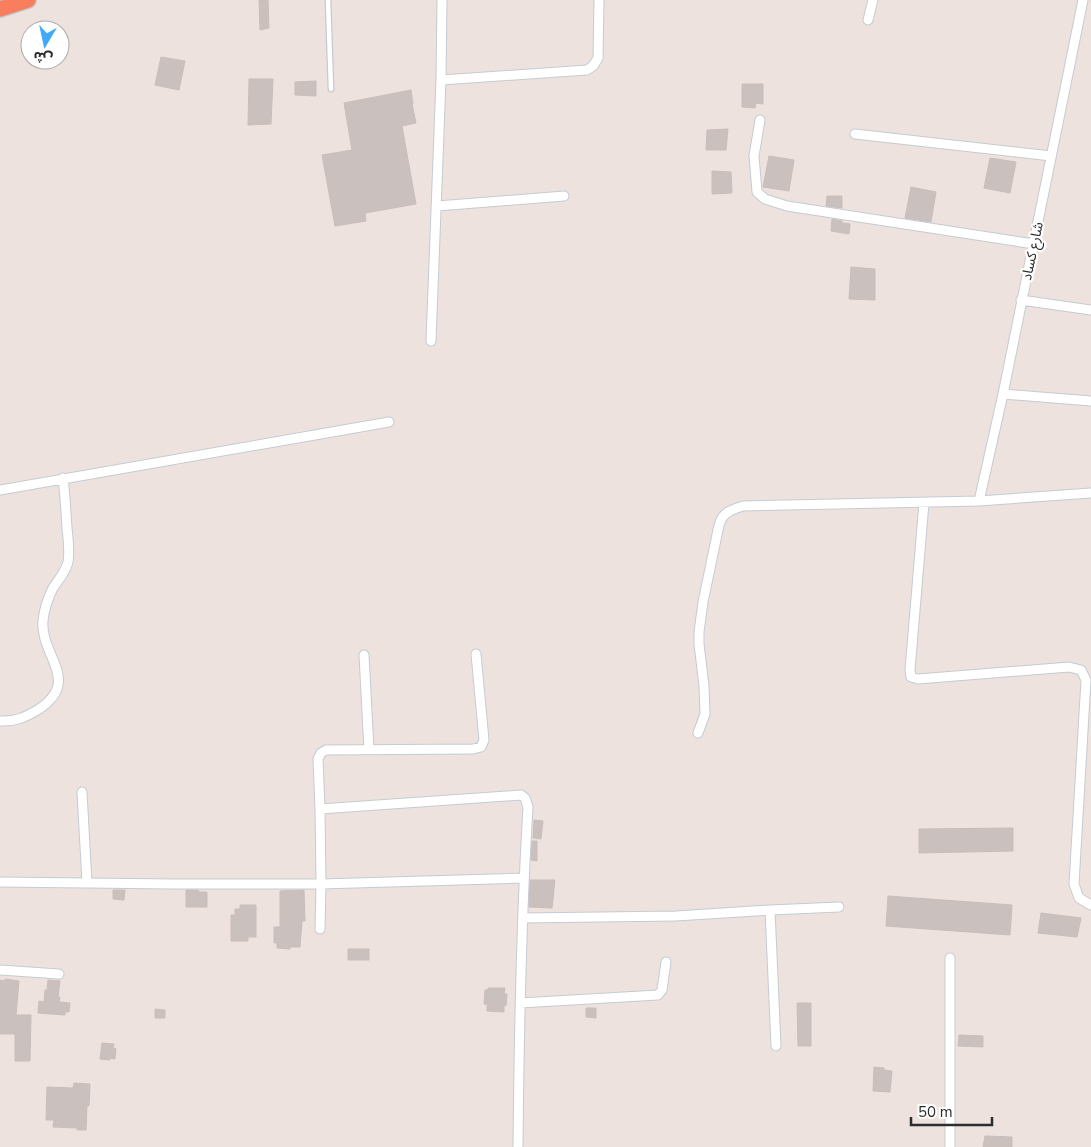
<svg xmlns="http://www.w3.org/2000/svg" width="1091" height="1147" font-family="'Nunito Sans','Noto Sans Arabic',sans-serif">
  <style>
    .building { fill: #cac1be; stroke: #cabdb9 }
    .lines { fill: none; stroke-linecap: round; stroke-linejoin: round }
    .service-casing { stroke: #c3ccd3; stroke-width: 7 }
    .minor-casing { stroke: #c3ccd3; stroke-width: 11 }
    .trunk-casing { stroke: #c4c4c4; stroke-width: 18 }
    .service { stroke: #fff; stroke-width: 4.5 }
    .minor { stroke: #fff; stroke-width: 9 }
    .trunk { stroke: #f87e5e; stroke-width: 15 }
    .labels { text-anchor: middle; stroke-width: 4.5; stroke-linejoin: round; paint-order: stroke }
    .street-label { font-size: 14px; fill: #2d2d2d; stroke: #fff }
  </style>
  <rect width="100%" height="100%" fill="#eee2df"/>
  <path class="building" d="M259,0H268L269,28L260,30Z
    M161,57L185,61L179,90L155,85Z
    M249,79H273L271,124L248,125Z
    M316,81V96L295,95V82Z
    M742,84H763V104L756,103L755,108L742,107Z
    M411,90L413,104H412L416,123L402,126L416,204L365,213L366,221L335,226L322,155L352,150L344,103Z
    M728,129L726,150H706L707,130Z
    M769,156L794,160L789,191L763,187Z
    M990,158L1016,162L1010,193L984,188Z
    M712,171L731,172L732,193L712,194Z
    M911,187L936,192L931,222L905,218Z
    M827,196H842V208L826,206Z
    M832,219L842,221V223L850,224L849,234L831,231Z
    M851,267L875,269V300L849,299Z
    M534,820L543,821L541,839L533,838Z
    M1013,828V851L919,853V829Z
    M532,841H537V861L531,860Z
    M530,880H555L552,908L529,907Z
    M113,890H125L124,900L113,899Z
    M186,890H198L199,892H207V907H186Z
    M304,890L305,921H302L300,947H290V949L277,948V943H274V927H280V891Z
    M888,896L1012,905L1010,935L886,926Z
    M240,905H256V937H248V941H231V915H235V909H240Z
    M1041,913L1081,918L1077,937L1038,933Z
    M348,949H369V960H348Z
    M5,979L19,981L16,1015H31L30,1061H15V1034H0V980L5,981Z
    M48,980L60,981L58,997H60L59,1002L70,1003L69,1012H65V1015L38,1013L39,1001L44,1002L45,990H47Z
    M488,988H505L504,994H507L506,1006L504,1005V1012L487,1011V1004H484L485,990H488Z
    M797,1003H811V1046H798Z
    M586,1008H596V1018L586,1017Z
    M155,1009L165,1010V1018H155Z
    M959,1035L983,1036V1047L958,1046Z
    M102,1043L114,1044L113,1048L116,1049L115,1059L110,1058V1060L100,1059Z
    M874,1067L884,1068V1070L892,1071L890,1092L873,1091Z
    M74,1083L90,1084L89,1106H87L86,1130H77V1128L53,1127L54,1120H46L47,1087L73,1088Z
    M985,1136L1012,1137V1147H983Z"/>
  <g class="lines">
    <g class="service-casing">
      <path id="service" d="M328,0L331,89"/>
    </g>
    <g class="minor-casing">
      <path id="minor" d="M868,20L873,0
        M441,80L587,70L593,66L598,58L599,0
        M760,120L754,156L757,192L765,199L787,206L1034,244
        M855,134L1051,156
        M437,206L564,196
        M1021,300L1091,310
        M431,341L441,80L442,0
        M1003,394L1091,401
        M0,490L389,422
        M979,501L1003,394L1083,0
        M924,503L910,670L911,677L918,679L1069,667L1081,670L1086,680L1074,884L1079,898L1091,905
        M476,654L484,740L481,747L473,749L326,750L321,753L318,759L320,809L521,795L525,798L528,807C521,921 519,1034 518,1147
        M364,655L369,750
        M0,721C15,722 26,717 39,709C82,680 40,656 43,621C44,609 48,598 53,588C58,580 66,572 68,562C70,551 68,539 67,528C66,511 65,495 63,478
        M698,733L705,714L704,686L699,644V632L703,602L718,530C721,513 728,511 743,506L979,501L1091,493
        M82,792L87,883
        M320,809L321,884L524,878
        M0,882L173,884H321L320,929
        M770,910L776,1046
        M523,918L676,916L770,910L839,907
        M0,970L59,974
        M520,1003L658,995L662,990L666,962
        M950,1147V958"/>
    </g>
    <g class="trunk-casing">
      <path id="trunk" d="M0,9L28,0"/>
    </g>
    <use href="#service" class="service"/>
    <use href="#minor" class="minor"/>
    <use href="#trunk" class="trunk"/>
  </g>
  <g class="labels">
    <g class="street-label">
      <text transform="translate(1032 251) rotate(-78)" y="5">شارع كساد</text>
    </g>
  </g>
  <g transform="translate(45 45) rotate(189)"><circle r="24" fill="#ffffff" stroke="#ababab"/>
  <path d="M0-4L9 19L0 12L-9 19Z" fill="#40a9fb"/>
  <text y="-8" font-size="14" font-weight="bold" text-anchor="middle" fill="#2d2d2d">ش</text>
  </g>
  <path d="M911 1117v8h81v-8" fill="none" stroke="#2d2d2d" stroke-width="2.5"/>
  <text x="918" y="1117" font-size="15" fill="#2d2d2d" stroke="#ffffff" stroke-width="4" paint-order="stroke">50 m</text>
</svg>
